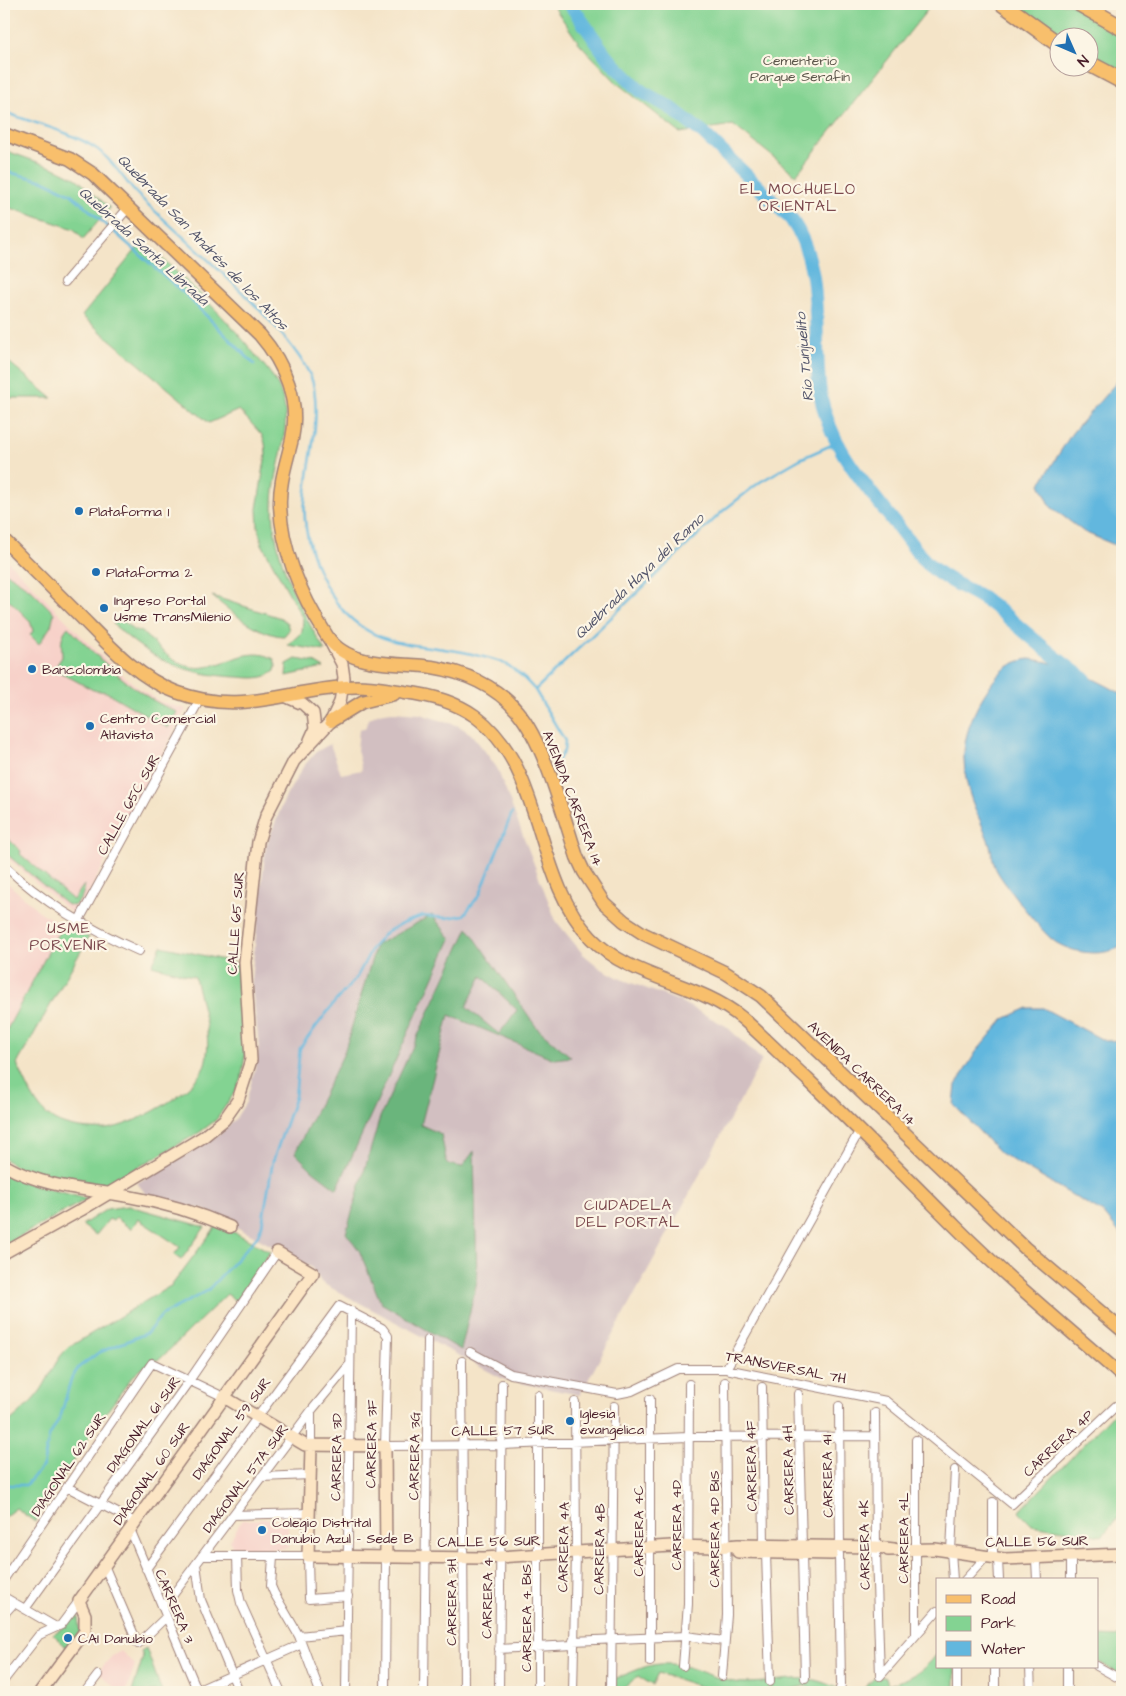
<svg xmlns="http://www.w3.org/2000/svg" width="1126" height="1696" font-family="'Architects Daughter',sans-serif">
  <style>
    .built { fill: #f7d1c9 }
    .industrial { fill: #d2bfc1 }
    .green { fill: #83d392; stroke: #66795e }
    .forest { fill: #6ab57c; stroke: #5a6a54; fill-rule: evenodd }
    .water { fill: #62b7de; stroke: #566b84 }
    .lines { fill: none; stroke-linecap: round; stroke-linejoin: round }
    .stream { stroke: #62b7de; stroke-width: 2.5 }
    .river { stroke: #62b7de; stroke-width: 14 }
    .street-casing { stroke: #9f827a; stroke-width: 10 }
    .secondary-casing { stroke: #9f827a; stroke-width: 14 }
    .primary-casing { stroke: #9f827a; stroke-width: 15 }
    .highway-casing { stroke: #9f827a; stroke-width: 18 }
    .street { stroke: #fff; stroke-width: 8 }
    .secondary { stroke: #fce5c4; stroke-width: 11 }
    .primary { stroke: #f8bf6c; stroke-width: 12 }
    .highway { stroke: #f8bf6c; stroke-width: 15 }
    .poi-dot { fill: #1f6fb2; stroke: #fcf5e5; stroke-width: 2 }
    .labels { text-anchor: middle; stroke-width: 4.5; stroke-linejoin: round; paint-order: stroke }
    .park-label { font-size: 14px; fill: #5b554a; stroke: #fcf5e5 }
    .poi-label { font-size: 14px; fill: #4a1f2b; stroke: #fcf5e5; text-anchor: start }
    .street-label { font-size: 14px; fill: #4a1f2b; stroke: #fcf5e5 }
    .neighbourhood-label { font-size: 15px; letter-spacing: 1px; fill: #7c494e; stroke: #fcf5e5 }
    .water-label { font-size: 15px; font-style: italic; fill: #52546a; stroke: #fcf5e5 }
  </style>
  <rect width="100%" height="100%" fill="#fcf5e5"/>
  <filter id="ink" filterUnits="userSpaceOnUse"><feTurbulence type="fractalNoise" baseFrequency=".02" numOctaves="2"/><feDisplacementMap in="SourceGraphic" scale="10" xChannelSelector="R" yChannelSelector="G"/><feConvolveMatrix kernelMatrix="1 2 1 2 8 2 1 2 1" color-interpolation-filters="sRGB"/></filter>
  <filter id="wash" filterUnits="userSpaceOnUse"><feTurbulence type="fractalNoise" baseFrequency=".0096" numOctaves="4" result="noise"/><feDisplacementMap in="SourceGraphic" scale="20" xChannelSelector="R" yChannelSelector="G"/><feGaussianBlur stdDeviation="1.12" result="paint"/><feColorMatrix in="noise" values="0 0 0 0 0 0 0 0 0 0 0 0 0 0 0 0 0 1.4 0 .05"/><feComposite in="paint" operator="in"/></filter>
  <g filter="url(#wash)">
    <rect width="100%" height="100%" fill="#f4e4c8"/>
    <path class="built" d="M4,557L101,656L140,689L161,702L186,709L77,915L69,911L4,855Z
      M4,880L39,911L62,926L4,1035Z
      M288,1518V1548L240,1550L233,1548L231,1544L230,1540L242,1520Z
      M121,1651L135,1665L126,1692H120L98,1672L112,1656Z"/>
    <path class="industrial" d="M392,712L420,714L459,726L471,734L484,750L497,768L556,921L583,954L600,968L621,979L679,1001L726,1026L762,1060L580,1395L505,1380L322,1283L311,1267L203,1209L162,1200L146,1194L137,1183L219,1135L236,1118L246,1102L257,1061L259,1044L251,980L266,846L285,798L303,767L316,752L330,744L341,774L362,770L357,750L359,729L365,728L369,719L377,714Z"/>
    <path class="green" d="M552,4H932L796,175L733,125L680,133L617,83L579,43Z
      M1012,4H1071L1122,34V74L1089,57L1088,38H1058Z
      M4,150L57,169L77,179L110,208L83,239L74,229L4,206Z
      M143,241C183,278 224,314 257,357C265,366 274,377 279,388C296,425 274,465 273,503C272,556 299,607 325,651L288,645L302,632L303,619L262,544L258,527L257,509L266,454L265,443L262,435L239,410L209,423L82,316Z
      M4,358L52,398H4Z
      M4,571L31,590L54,613L51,626L39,644L30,635L33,631L30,621L4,595Z
      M212,596L281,618L287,623L289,630L284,636C261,636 228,610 212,596Z
      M119,617L133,630L140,631C154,642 169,661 187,666C217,675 246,642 274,659L276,666L275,671C264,680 251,678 238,677C185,675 151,660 113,624Z
      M68,627C101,660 133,694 177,712L168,728L106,692L93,690L54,669L62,657C62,645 59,637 68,627Z
      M296,659L314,662L324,668L286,676L287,664Z
      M4,835L21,851L20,854L73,900L84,885C84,894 81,901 73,906L66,904L10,857L4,850Z
      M62,926L89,937L17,1064C27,1083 34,1108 54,1120C68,1128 90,1130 106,1129C133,1126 194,1093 204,1067C214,1038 201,1006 195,977L152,965L161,946L237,963L245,1056L242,1075L235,1092L216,1120L200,1132L102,1188L46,1180L11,1164L4,1158V1035Z
      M4,1171L23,1182L87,1199L4,1245Z
      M128,1206L137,1208L205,1227L181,1260L174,1255L180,1247L138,1219L131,1229L116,1218L113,1221L109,1219L96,1235L82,1225L107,1209Z
      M216,1226L238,1234L270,1252L237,1302L227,1294L160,1359L150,1362L132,1377L90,1435L35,1522L16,1508L4,1517V1426C17,1415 31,1404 41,1390C51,1375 55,1359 69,1347L172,1285Z
      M1121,1406L1122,1513L1102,1536L1032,1525L1019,1512Z
      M77,1611L80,1632L68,1649L53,1634L64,1627Z
      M1097,1636L1122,1637V1675L1097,1661Z
      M146,1648L162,1692H132L143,1657L141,1651Z
      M937,1654V1667H955V1692H817L805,1686L778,1692H717L658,1673L652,1685L638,1676L619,1692H543V1688H612L613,1679C634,1673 646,1662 671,1664C690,1665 706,1675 725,1680C752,1688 781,1677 808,1679C826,1680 842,1695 860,1690C866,1688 873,1679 877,1675L886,1678L888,1685C910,1679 923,1672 937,1654Z"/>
    <path class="forest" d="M432,915L451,939L337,1189L312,1170L295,1153L344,1053L376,945Z
      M468,928L537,1028L571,1057L554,1059L449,1015L421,1125L441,1134L447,1164L462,1167L474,1151L477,1281L461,1350L381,1303L359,1250L346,1233L380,1117ZM482,976L517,1010L499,1034L466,1007Z"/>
    <path class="water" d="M1122,376V548L1084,532L1051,507L1040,484L1072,433Z
      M1029,659C1062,662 1093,678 1122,694V946C1103,957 1076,954 1057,943C1045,937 1004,884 997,871C992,862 992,851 989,842C977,811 965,794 964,759C963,737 974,710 986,692C997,674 1008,662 1029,659Z
      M1028,1008H1043L1105,1041L1122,1040V1236L1103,1213L1000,1153L954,1105L956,1085L976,1052L1004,1019Z"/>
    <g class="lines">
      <path class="stream" d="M4,112C35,124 70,131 97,149C112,160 123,178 135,192C174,232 307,339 314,388C320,426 308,462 305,501C302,531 315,570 332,596C369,652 415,641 472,654C483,657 495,659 505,664C517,670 526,680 535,690
        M4,171L44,181L71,194L186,295L254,364
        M556,763L564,751L565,741L535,690L724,510L760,482L800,459L836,443
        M4,1485H26L43,1466L49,1437L61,1415L71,1379L79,1367L98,1353L147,1333L162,1315L207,1291L257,1237L262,1225L273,1161L295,1097L300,1048L334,1003L357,977L372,948L386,932L405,922L423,916L447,918L464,915L480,894L512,813"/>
      <path class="river" d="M570,4L607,57L641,91L671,108L704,134L791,219C826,269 812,335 820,392C828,444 863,482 894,522C906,536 916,553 930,566C949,584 974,590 994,606C1024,630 1052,657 1085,679"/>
    </g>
  </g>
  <g filter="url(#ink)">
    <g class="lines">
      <g class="street-casing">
        <path id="street" d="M65,282L128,208
          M4,865C43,903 89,929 139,951
          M78,922L200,699
          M470,1352L511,1374L617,1394L632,1391L678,1369H726L886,1401L1012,1504L1116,1406L1122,1412
          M462,1361L464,1692
          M726,1369L860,1130
          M762,1387L764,1545
          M798,1394L802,1546
          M839,1406L840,1546
          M875,1413L876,1552L880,1676
          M916,1440V1635
          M311,1447V1411
          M261,1477L310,1475
          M67,1487L135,1522
          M233,1515L310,1513
          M130,1529L198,1692
          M766,1553L770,1682
          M802,1554L805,1678
          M202,1556H308L309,1599L348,1596
          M237,1556L238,1590L241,1603L281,1692
          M273,1557L271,1586L274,1593L299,1636L320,1692
          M1071,1557V1580
          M993,1558V1502
          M998,1559L999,1580
          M1036,1559L1037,1580
          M196,1564L201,1600L239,1692
          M104,1565L138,1644L166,1617
          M146,1569L339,1306L382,1328L388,1336L385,1446L502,1445L688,1437L875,1436
          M4,1579L152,1363L224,1397
          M953,1580L951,1551L955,1470
          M965,1580L985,1558
          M4,1597L56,1627
          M163,1608L311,1411L350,1364
          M25,1609L189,1381L277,1252
          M4,1614L14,1603
          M299,1636L347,1631
          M573,1641L686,1636L724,1641
          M499,1649L573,1645
          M650,1662V1399
          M683,1666L688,1604L689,1384
          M1097,1666L1122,1680
          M995,1667V1692
          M1030,1667L1031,1692
          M1067,1667V1692
          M722,1676L727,1615L725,1382
          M880,1676L937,1611
          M4,1680L39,1635L61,1625L79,1601
          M85,1692L98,1675
          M194,1692L302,1644
          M346,1692L351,1311
          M385,1692L386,1558
          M424,1692L428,1340
          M499,1692L502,1384
          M538,1692V1395
          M573,1692L576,1553L575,1402
          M611,1692L614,1406
          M839,1692L841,1685L839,1554
          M957,1692V1667"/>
      </g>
      <g class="secondary-casing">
        <path id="secondary" d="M287,697L303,704L313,713L315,729L310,740
          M4,1165C42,1187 84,1189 126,1196C161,1202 198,1213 230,1227
          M4,1253L81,1210L203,1137L224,1120L238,1100L251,1060L245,962L258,842L266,816L294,761L331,721L340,702L344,678L342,664L331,643
          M224,1397L305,1445L385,1446L386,1558
          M311,1447L308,1556L484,1558L671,1546L717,1547L738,1545L876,1547L894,1549
          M888,1550L935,1549L1004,1559L1122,1554
          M738,1552L832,1554
          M40,1692L85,1631V1615L79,1601L313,1273L277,1252"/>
      </g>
      <g class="primary-casing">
        <path id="primary" d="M4,134L70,159L93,174L260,335C285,364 300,401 292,439C287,461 279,483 280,506C282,553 302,597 327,636C348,669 398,662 432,667C464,672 496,686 517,711C545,744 563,815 577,857L584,872L604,903L624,921L644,934L726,973L761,996L1025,1248L1122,1330
          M4,540C28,564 53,589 78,614C107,643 136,677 176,692C240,716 284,691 345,687C365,685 385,689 405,692C429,695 454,701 475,716C546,769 532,876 591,938C631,980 697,981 742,1018C764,1037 785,1059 807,1079C857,1127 906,1177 955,1226C1008,1279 1066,1327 1122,1376
          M331,721L362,702L394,694"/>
      </g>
      <g class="highway-casing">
        <path id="highway" d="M1003,4L1058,44
          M1080,4L1122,28
          M1088,63L1122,81"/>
      </g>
      <use href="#street" class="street"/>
      <use href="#secondary" class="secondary"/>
      <use href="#primary" class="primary"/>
      <use href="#highway" class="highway"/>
    </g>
  </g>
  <g class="poi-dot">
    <circle cx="79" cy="511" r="5"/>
    <circle cx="96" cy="572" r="5"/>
    <circle cx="104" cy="608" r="5"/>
    <circle cx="32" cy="669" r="5"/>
    <circle cx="90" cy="726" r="5"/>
    <circle cx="570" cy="1421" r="5"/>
    <circle cx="262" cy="1530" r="5"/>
    <circle cx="68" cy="1638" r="5"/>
  </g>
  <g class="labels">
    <g class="park-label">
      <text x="800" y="65">Cementerio<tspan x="800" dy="16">Parque Serafín</tspan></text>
    </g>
    <g class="poi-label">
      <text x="89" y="516">Plataforma 1</text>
      <text x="106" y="577">Plataforma 2</text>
      <text x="114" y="605">Ingreso Portal<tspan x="114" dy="16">Usme TransMilenio</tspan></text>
      <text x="42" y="674">Bancolombia</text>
      <text x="100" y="723">Centro Comercial<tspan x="100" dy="16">Altavista</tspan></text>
      <text x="580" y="1418">Iglesia<tspan x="580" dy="16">evangelica</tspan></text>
      <text x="272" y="1527">Colegio Distrital<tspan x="272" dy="16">Danubio Azul - Sede B</tspan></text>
      <text x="78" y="1643">CAI Danubio</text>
    </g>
    <g class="street-label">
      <text transform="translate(573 798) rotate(69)" y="5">AVENIDA CARRERA 14</text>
      <text transform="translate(128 804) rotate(-61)" y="5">CALLE 65C SUR</text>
      <text transform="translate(235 923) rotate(-86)" y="5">CALLE 65 SUR</text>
      <text transform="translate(862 1073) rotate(44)" y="5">AVENIDA CARRERA 14</text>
      <text transform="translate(786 1367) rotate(11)" y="5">TRANSVERSAL 7H</text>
      <text transform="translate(143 1424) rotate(-54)" y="5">DIAGONAL 61 SUR</text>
      <text transform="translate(231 1428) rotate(-54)" y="5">DIAGONAL 59 SUR</text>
      <text transform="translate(503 1430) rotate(-1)" y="5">CALLE 57 SUR</text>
      <text transform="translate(1058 1443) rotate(-43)" y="5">CARRERA 4P</text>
      <text transform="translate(371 1444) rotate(-89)" y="5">CARRERA 3F</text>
      <text transform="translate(414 1456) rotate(-89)" y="5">CARRERA 3G</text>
      <text transform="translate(336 1457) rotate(-89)" y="5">CARRERA 3D</text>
      <text transform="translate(68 1464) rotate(-56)" y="5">DIAGONAL 62 SUR</text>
      <text transform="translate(751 1466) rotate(-91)" y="5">CARRERA 4F</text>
      <text transform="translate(788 1470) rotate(-91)" y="5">CARRERA 4H</text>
      <text transform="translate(151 1473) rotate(-55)" y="5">DIAGONAL 60 SUR</text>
      <text transform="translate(827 1476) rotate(-91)" y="5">CARRERA 4I</text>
      <text transform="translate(245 1478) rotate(-53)" y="5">DIAGONAL 57A SUR</text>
      <text transform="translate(676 1525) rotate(-90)" y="5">CARRERA 4D</text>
      <text transform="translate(714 1529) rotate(-90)" y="5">CARRERA 4D BIS</text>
      <text transform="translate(638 1531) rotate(-90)" y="5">CARRERA 4C</text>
      <text transform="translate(903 1538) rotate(-90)" y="5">CARRERA 4L</text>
      <text transform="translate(489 1541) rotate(-1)" y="5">CALLE 56 SUR</text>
      <text transform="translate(1037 1541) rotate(-1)" y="5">CALLE 56 SUR</text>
      <text transform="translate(864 1545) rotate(-91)" y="5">CARRERA 4K</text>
      <text transform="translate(563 1547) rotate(-89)" y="5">CARRERA 4A</text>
      <text transform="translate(599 1549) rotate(-89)" y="5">CARRERA 4B</text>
      <text transform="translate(487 1598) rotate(-89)" y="5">CARRERA 4</text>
      <text transform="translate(451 1602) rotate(-90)" y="5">CARRERA 3H</text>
      <text transform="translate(175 1606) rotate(67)" y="5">CARRERA 3</text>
      <text transform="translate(526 1618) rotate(-90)" y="5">CARRERA 4 BIS</text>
    </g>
    <g class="neighbourhood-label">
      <text x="798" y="194">EL MOCHUELO<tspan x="798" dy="17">ORIENTAL</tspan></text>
      <text x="69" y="933">USME<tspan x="69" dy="17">PORVENIR</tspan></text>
      <text x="628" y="1210">CIUDADELA<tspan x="628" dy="17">DEL PORTAL</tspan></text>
    </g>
    <g class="water-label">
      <text transform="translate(203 242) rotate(46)" y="5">Quebrada San Andrés de los Altos</text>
      <text transform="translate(144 246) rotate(42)" y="5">Quebrada Santa Librada</text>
      <text transform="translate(804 357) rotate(-95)" y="5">Río Tunjuelito</text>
      <text transform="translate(639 576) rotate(-44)" y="5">Quebrada Haya del Ramo</text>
    </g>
  </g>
  <rect width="1126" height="1696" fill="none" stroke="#fcf5e5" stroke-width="20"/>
  <rect x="936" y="1578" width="162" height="90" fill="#fcf5e5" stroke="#b59f9b"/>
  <rect x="946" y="1595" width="25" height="8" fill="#f8bf6c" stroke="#b59f9b"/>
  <text x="981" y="1604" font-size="15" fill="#4a1f2b">Road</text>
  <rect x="946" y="1616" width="25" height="15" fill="#83d392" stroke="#b59f9b"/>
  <text x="981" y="1628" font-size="15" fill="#4a1f2b">Park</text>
  <rect x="946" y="1641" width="25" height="15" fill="#62b7de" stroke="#b59f9b"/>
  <text x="981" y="1654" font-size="15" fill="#4a1f2b">Water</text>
  <g transform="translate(1074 52) rotate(135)"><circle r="24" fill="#fcf5e5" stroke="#b59f9b"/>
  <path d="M0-4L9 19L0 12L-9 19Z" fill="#1f6fb2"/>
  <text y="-8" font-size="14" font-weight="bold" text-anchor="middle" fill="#4a1f2b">N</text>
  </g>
</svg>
